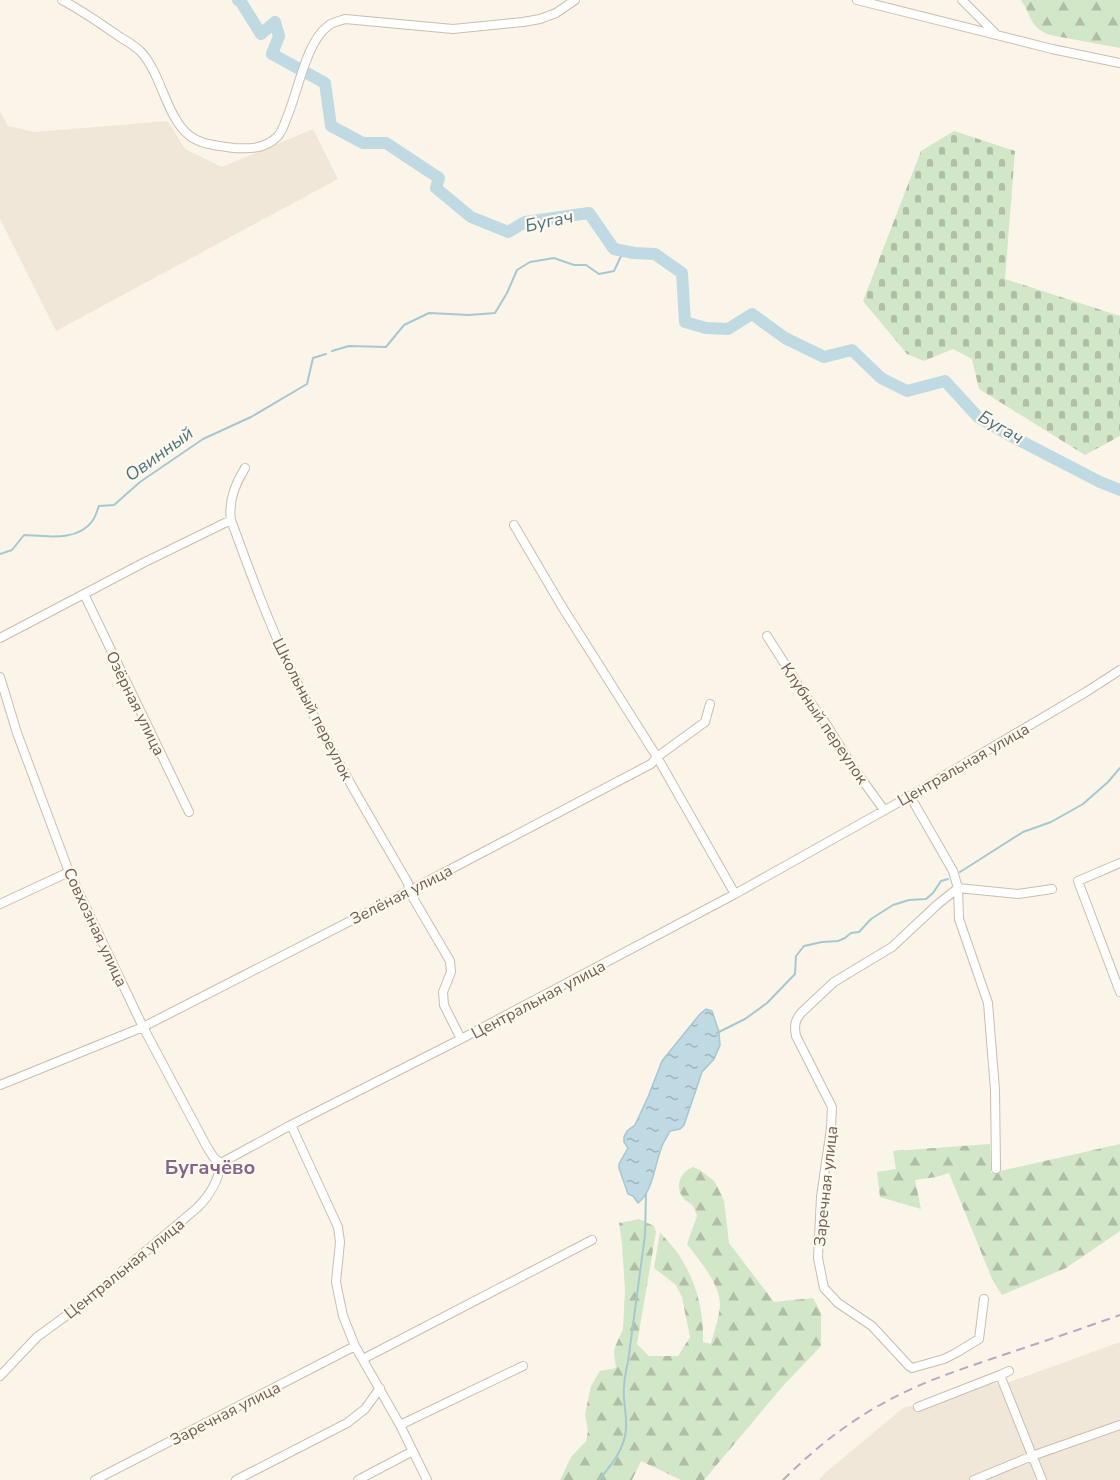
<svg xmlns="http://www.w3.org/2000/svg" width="1120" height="1480" font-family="'Nunito Sans',sans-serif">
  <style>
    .residential { fill: #f1e7d8 }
    .forest { fill: url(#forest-firs) }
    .cemetery { fill: url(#cemetery-stones) }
    .water { fill: url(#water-ripples); stroke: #a6c8d2; stroke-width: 1.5 }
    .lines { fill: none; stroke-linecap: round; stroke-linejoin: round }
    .stream { stroke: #a6c8d2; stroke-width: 2 }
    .river { stroke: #bfdae2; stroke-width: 12 }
    .minor-casing { stroke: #cbbdaf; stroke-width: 10 }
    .minor { stroke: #fff; stroke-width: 8 }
    .rail { stroke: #b9a8c3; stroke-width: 2; stroke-dasharray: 9 6; stroke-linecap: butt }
    .labels { text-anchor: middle; stroke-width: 4.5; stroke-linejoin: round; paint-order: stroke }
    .street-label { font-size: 16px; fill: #715e4f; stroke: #fdf9ee }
    .water-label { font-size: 18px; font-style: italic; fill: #4c7482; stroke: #fdf9ee }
    .quarter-label { font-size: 20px; font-weight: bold; fill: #84668d; stroke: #fdf9ee }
  </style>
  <defs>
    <pattern id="forest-firs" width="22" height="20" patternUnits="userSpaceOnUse" patternTransform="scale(1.5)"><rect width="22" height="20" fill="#d2e6c8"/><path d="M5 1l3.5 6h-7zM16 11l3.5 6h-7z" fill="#afbea5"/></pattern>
    <pattern id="cemetery-stones" width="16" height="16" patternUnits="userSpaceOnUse" patternTransform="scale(1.5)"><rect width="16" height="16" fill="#d2e6c8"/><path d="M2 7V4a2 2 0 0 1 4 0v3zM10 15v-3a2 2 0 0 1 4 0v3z" fill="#afbea5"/></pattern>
    <pattern id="water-ripples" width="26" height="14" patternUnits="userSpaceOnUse" patternTransform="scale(1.5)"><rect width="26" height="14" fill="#bfdae2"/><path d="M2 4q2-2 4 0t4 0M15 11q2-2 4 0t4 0" fill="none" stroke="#a0b4ba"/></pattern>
  </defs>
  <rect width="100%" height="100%" fill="#faf5e8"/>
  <path class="residential" d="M0,111L8,126L34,132L168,121L185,149L222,167L313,129L338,179L56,331L0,219Z
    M1120,1342V1480H819L825,1473L903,1408L990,1383L1004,1384Z"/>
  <path class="forest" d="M1021,0H1120V48L1050,35C1029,27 1032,16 1021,0Z
    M990,1144L991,1173L1120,1144V1231L1066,1268L1002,1295L992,1279L949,1173L936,1177L915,1180L921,1209L880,1197L877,1172L896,1169L893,1151Z
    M693,1167L700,1170L714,1181L719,1190L724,1201L729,1243L774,1302L813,1298L821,1313V1346L782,1387L704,1480H681L641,1461L632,1480H560L571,1457L586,1441L588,1431L585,1414L591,1386L600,1371L616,1368L614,1352L615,1347L623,1329L625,1290L622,1244L619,1223L639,1219L654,1226L656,1232L637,1344L649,1356H678L690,1337L682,1297L676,1285L654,1268L660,1232C666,1240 674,1247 679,1255C696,1281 704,1311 703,1342L711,1344C714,1332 719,1318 720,1306C721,1285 699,1260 687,1244L697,1216C696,1213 695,1209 693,1206C691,1203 689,1203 685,1200C674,1189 679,1172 693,1167Z"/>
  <path class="cemetery" d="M954,131L1015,151L1005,279L1120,316V436L1085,455L979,389L972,359L953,349L924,361L907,354L863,301L921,151Z"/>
  <path class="water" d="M706,1009L712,1011L719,1032L720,1045L714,1059L702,1072L684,1125L680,1129L670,1131C667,1137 663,1142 661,1149C654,1167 653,1191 638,1203L633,1196L628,1194L619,1168V1164L628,1148L624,1142V1137L627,1131L635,1125L648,1097L662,1061L700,1014Z"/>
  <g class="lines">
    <path class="stream" d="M332,351L349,346L386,347L404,325L429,313L469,315L495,313L507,293L517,270L530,262L554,258L574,265H586L599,274L614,271L621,256L634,253
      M0,554L12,550L24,535C46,536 79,542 93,520C96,516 97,510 99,506L114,505L140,482L203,439L251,417L307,384L313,358L326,354
      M960,872L1023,832L1051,822L1083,804L1108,782L1120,768
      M717,1033L745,1019L767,1003L795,974L796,956L804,946L822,942L838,941L845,938L851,933L859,932L871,919L893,905L909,900L926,899L933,893L941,881L948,879
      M599,1480C610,1466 621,1454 625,1436C628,1424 625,1411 624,1399C623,1386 625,1374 628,1362L645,1235L646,1194"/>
    <path class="river" d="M238,0L241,2L261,34L275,22L279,36L272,54L325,83L331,126L363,143H386L439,178L436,188L471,217L508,232L525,222L589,213L614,249L634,253L655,254L682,273L685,322L706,328L728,329L752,314L785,338L824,357L852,350L881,378L907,391L945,381L978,417L1013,437L1100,482L1120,490"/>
    <g class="minor-casing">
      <path id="minor" d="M62,0C83,11 101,24 120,37C128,42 137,47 142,53C162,76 167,119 190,136C202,145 219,146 234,148C250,149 264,149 277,137C282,132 285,123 287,117C298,92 306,42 328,26C332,22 340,21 345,19L453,29L523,22L540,19L556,13L575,0
        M857,0L1052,49L1120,63
        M962,0L995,33
        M231,520C250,572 269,624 293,674C327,746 368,814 408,883L409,891L450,961L451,972L443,992L444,1005L461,1039
        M514,525L561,605L657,757L735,894
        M84,594L189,812
        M767,636L802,691L826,724L853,767L884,810
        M0,638L145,562L231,520C228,501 235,484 245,468
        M0,677L17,733L69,872L143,1027L207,1147L214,1158L221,1163
        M910,796L953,871L958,888L959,919L988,1003L995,1090L996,1169
        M1120,863L1078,881L1120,992
        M0,904L69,872
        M0,1085L143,1027L409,891L651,764L657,757L705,722L710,704
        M291,1125L338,1227L340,1242L336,1282L343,1316L355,1346L400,1425L427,1480
        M984,1299L979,1339L956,1353L944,1359L912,1368L909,1366L872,1326L838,1303L824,1288L818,1258L821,1197L831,1128L832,1107L796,1036C794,1026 795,1019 802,1012L834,982L892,947L938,904L958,888L1018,894L1052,889
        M363,1359L592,1240
        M1009,1371L1000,1375L1042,1480
        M0,1376L37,1337L89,1299L197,1208C210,1195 218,1182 221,1163L291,1125L461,1039L735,894L910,796L1086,692L1120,670
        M918,1407L1000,1375
        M400,1425L523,1366
        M95,1480L355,1346
        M236,1480L347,1423L365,1409L380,1388
        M358,1480L413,1451
        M974,1480L1032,1456L1120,1425"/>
    </g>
    <use href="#minor" class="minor"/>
    <path class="rail" d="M783,1480C812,1451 844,1425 880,1405C916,1384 956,1371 994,1358C1036,1344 1078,1330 1120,1315"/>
  </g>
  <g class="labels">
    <g class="street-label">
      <text transform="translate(136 703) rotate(64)" y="6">Озёрная улица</text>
      <text transform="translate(313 709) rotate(63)" y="6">Школьный переулок</text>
      <text transform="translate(825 723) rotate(56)" y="6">Клубный переулок</text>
      <text transform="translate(963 764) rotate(-30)" y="6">Центральная улица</text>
      <text transform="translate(401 894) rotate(-27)" y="6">Зелёная улица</text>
      <text transform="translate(96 927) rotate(65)" y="6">Совхозная улица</text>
      <text transform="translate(538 999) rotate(-28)" y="6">Центральная улица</text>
      <text transform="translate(825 1186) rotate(-84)" y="6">Заречная улица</text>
      <text transform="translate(124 1268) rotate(-39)" y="6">Центральная улица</text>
      <text transform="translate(225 1413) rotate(-27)" y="6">Заречная улица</text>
    </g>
    <g class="water-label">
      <text transform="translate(549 221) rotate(-12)" y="6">Бугач</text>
      <text transform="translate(1001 427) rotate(30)" y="6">Бугач</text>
      <text transform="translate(159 454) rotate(-36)" y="6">Овинный</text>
    </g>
    <g class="quarter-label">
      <text x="210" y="1174">Бугачёво</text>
    </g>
  </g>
</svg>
